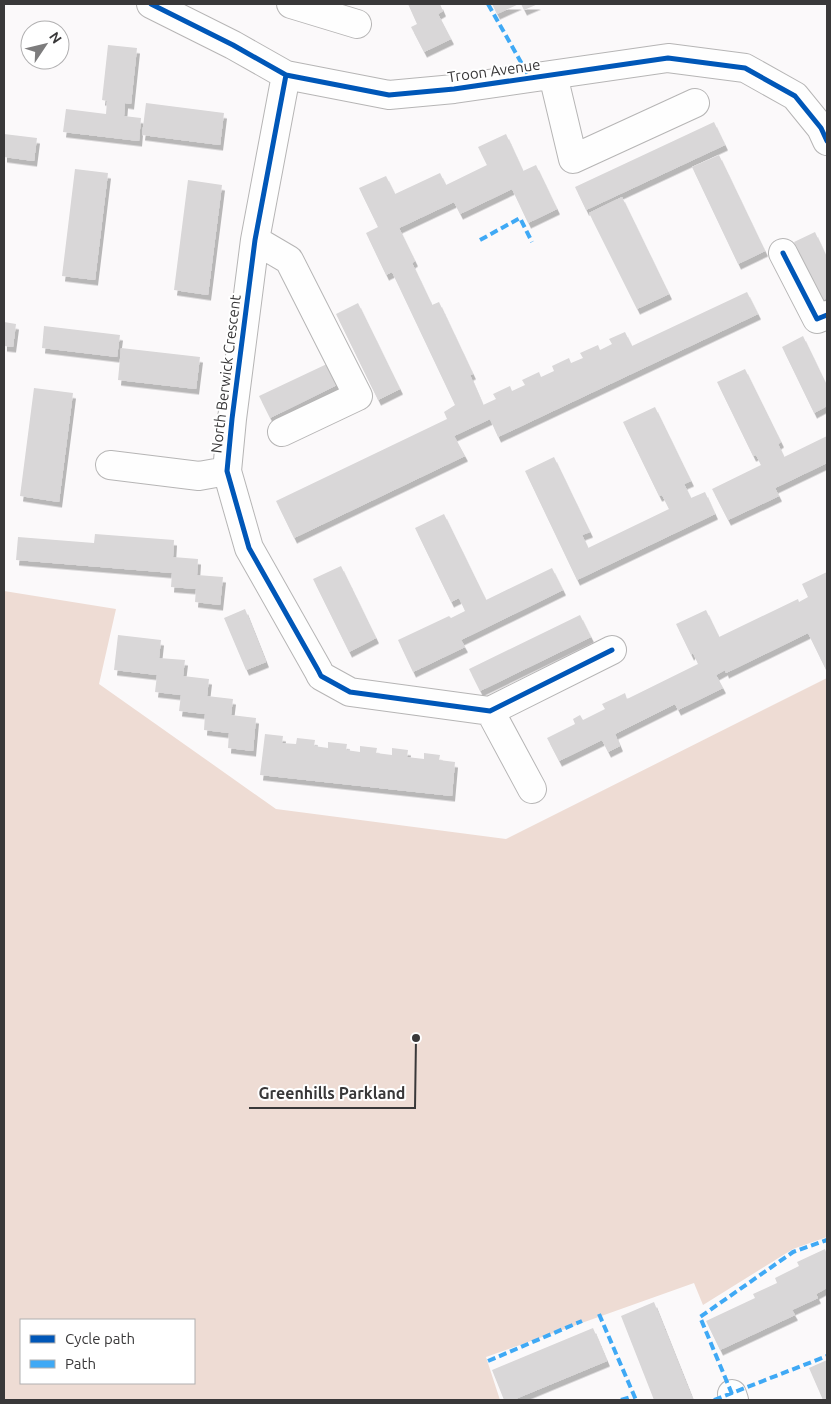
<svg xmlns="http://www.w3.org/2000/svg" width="831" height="1404" font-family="Ubuntu,sans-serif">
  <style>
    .green { fill: #eedcd4; fill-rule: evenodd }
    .building { fill: #d9d7d8; filter: url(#shadow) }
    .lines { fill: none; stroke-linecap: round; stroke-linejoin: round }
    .street-casing { stroke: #b6b5b5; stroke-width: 30 }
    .street { stroke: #fefefe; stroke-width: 28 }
    .quiet { stroke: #3fa9f5; stroke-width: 4; stroke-dasharray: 8 4; stroke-linecap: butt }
    .cycleway-casing { stroke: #fff; stroke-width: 8 }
    .cycleway { stroke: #0057b8; stroke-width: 5 }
    .labels { text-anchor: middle; stroke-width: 4; stroke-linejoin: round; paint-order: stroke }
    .street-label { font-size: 15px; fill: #393839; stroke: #fff }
    .leader { fill: none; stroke: #393839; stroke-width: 2 }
    .callout-dot { fill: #393839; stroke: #fff; stroke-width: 2 }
    .callout-label { font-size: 16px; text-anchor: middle; font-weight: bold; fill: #393839; stroke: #fff; stroke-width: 4; stroke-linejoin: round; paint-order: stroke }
  </style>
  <defs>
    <filter id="shadow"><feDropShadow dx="3" dy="5.5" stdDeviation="0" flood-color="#0004"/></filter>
  </defs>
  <rect width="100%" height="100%" fill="#fbf9fa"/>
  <path class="green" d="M4,591L116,609L99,684L276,809L506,839L827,678V1237L793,1249L703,1305L694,1283L486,1357L500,1400H4ZM21,1320H194V1383H21Z"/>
  <path class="building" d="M408,4H440L443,11L438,14L451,39L424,52L411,27L417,24Z
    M492,4H519L497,14Z
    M521,4H538L524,10Z
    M108,45L137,48L131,104L125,103L124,116L141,118L139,141L63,132L66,109L106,114L107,101L102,100Z
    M146,103L224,113L220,145L142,135Z
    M714,122L725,145L586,210L575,187Z
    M4,134L37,138L34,161L4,157Z
    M506,134L523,171L536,165L557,209L528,223L512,189L460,214L454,202L399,228L415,261L412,263L432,305L439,302L473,374L470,375L483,405L496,399L493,394L510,386L512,391L525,385L522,380L539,372L541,377L554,371L552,366L569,358L571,363L583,358L580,353L598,345L600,350L612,344L609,339L625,332L632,346L747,292L758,314L498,437L490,419L454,436L465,456L294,538L276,501L447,419L444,412L455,405L392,272L386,275L366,233L378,227L359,188L386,176L395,194L440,173L446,185L487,165L478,147Z
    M719,155L765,251L738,264L692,167Z
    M75,169L108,173L95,280L62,276Z
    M188,180L222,185L208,295L174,290Z
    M622,197L669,294L637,309L589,213Z
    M815,232L827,258V298L822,301L794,242Z
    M358,303L400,389L378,400L336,314Z
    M4,322L16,324L13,347L4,346Z
    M44,326L120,335L117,357L42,348Z
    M803,336L827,386V406L814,413L782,347Z
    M121,348L200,357L196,389L118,380Z
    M329,363L339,384L270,418L259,396Z
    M745,369L781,442L778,444L784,457L827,436V463L775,488L779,496L728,520L712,489L761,465L756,455L753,456L717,382Z
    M34,388L73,393L59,502L20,496Z
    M655,407L691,481L684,484L691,498L705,492L715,514L577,580L525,471L554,457L590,532L582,535L588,548L669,509L662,495L659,496L623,422Z
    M444,514L486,600L552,568L563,590L461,640L465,647L413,672L398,640L449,616L451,618L465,611L459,598L451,602L415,528Z
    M95,534L174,540L173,557L198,559L197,575L223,577L220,605L195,602L196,589L171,587L172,573L16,560L18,537L94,543Z
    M341,566L376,638L349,652L313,579Z
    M827,572V672L808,633L726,673L725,670L716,675L723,688L678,710L675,704L615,734L620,746L608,752L602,740L559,761L547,738L575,724L573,719L580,715L583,720L605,709L602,704L615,698L625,693L627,699L698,664L693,653L691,655L676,624L706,610L719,637L798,599L799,602L808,597L802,584Z
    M245,609L266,662L246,670L224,618Z
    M580,615L591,637L480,691L469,669Z
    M118,635L161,640L159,658L185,660L183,676L209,679L207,696L233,699L231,715L256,718L253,751L228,748L229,733L204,730L205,714L179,711L181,695L155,692L157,675L114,670Z
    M265,734L283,736L282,743L296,744L297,738L315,740L314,746L328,748V742L347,744L346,750L360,752V746L377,748L376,753L392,755V748L408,750L407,757L424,759V753L440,755L439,760L455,762L452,796L260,775Z
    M825,1249L827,1255V1288L816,1294L818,1298L792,1310L795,1315L720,1350L706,1321L755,1298L753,1294L777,1283L775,1278L799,1266L797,1262Z
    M654,1302L693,1400H654L621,1316Z
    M593,1328L607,1361L513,1400H504L492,1370Z
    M827,1360V1400H823L809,1368Z"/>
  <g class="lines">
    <g class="street-casing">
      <path id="street" d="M151,4L233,45L286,75L389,95L454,89L668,58L745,68L795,96L821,128L827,141
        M291,4L357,24
        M286,75L255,240L232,419L227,471L249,548L318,670L321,676L350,692L490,711L612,650
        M553,75L573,159L695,103
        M255,240L289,260L358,396L282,432
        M783,253L817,319L827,315
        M110,465L199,476L227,471
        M490,711L532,789
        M732,1394L734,1400"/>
    </g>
    <use href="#street" class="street"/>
    <path class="quiet" d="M488,4L530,78
      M480,240L520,218L532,242
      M599,1314L636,1400
      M488,1361L582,1321
      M732,1394L700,1317L793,1252L827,1240
      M621,1400L634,1396
      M714,1400L827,1356"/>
    <g class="cycleway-casing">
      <path id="cycleway" d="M151,4L233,45L286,75L389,95L454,89L668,58L745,68L795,96L821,128L827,141
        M286,75L255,240L232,419L227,471L249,548L318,670L321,676L350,692L490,711L612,650
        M783,253L817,319L827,315"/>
    </g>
    <use href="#cycleway" class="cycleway"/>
  </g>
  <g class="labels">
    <g class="street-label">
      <text transform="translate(494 71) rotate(-8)" y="5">Troon Avenue</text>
      <text transform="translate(226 374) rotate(-83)" y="5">North Berwick Crescent</text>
    </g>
  </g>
  <path class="leader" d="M416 1038L415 1108H249"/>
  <circle class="callout-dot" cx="416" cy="1038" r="5"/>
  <g class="callout-label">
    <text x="332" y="1099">Greenhills Parkland</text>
  </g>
  <rect width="831" height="1404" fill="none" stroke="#393839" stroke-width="10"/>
  <rect x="20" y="1319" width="175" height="65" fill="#ffffff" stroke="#b0afb0"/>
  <rect x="30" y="1335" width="25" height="8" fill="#0057b8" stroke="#b0afb0"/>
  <text x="65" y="1344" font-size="15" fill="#393839">Cycle path</text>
  <rect x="30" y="1360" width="25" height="8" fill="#3fa9f5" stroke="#b0afb0"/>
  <text x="65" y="1369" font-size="15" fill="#393839">Path</text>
  <g transform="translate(45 45) rotate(55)"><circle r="24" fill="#ffffff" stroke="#b0afb0"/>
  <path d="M0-4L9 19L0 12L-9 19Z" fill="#7d7c7d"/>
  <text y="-8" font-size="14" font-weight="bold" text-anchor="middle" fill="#393839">N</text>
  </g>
</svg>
